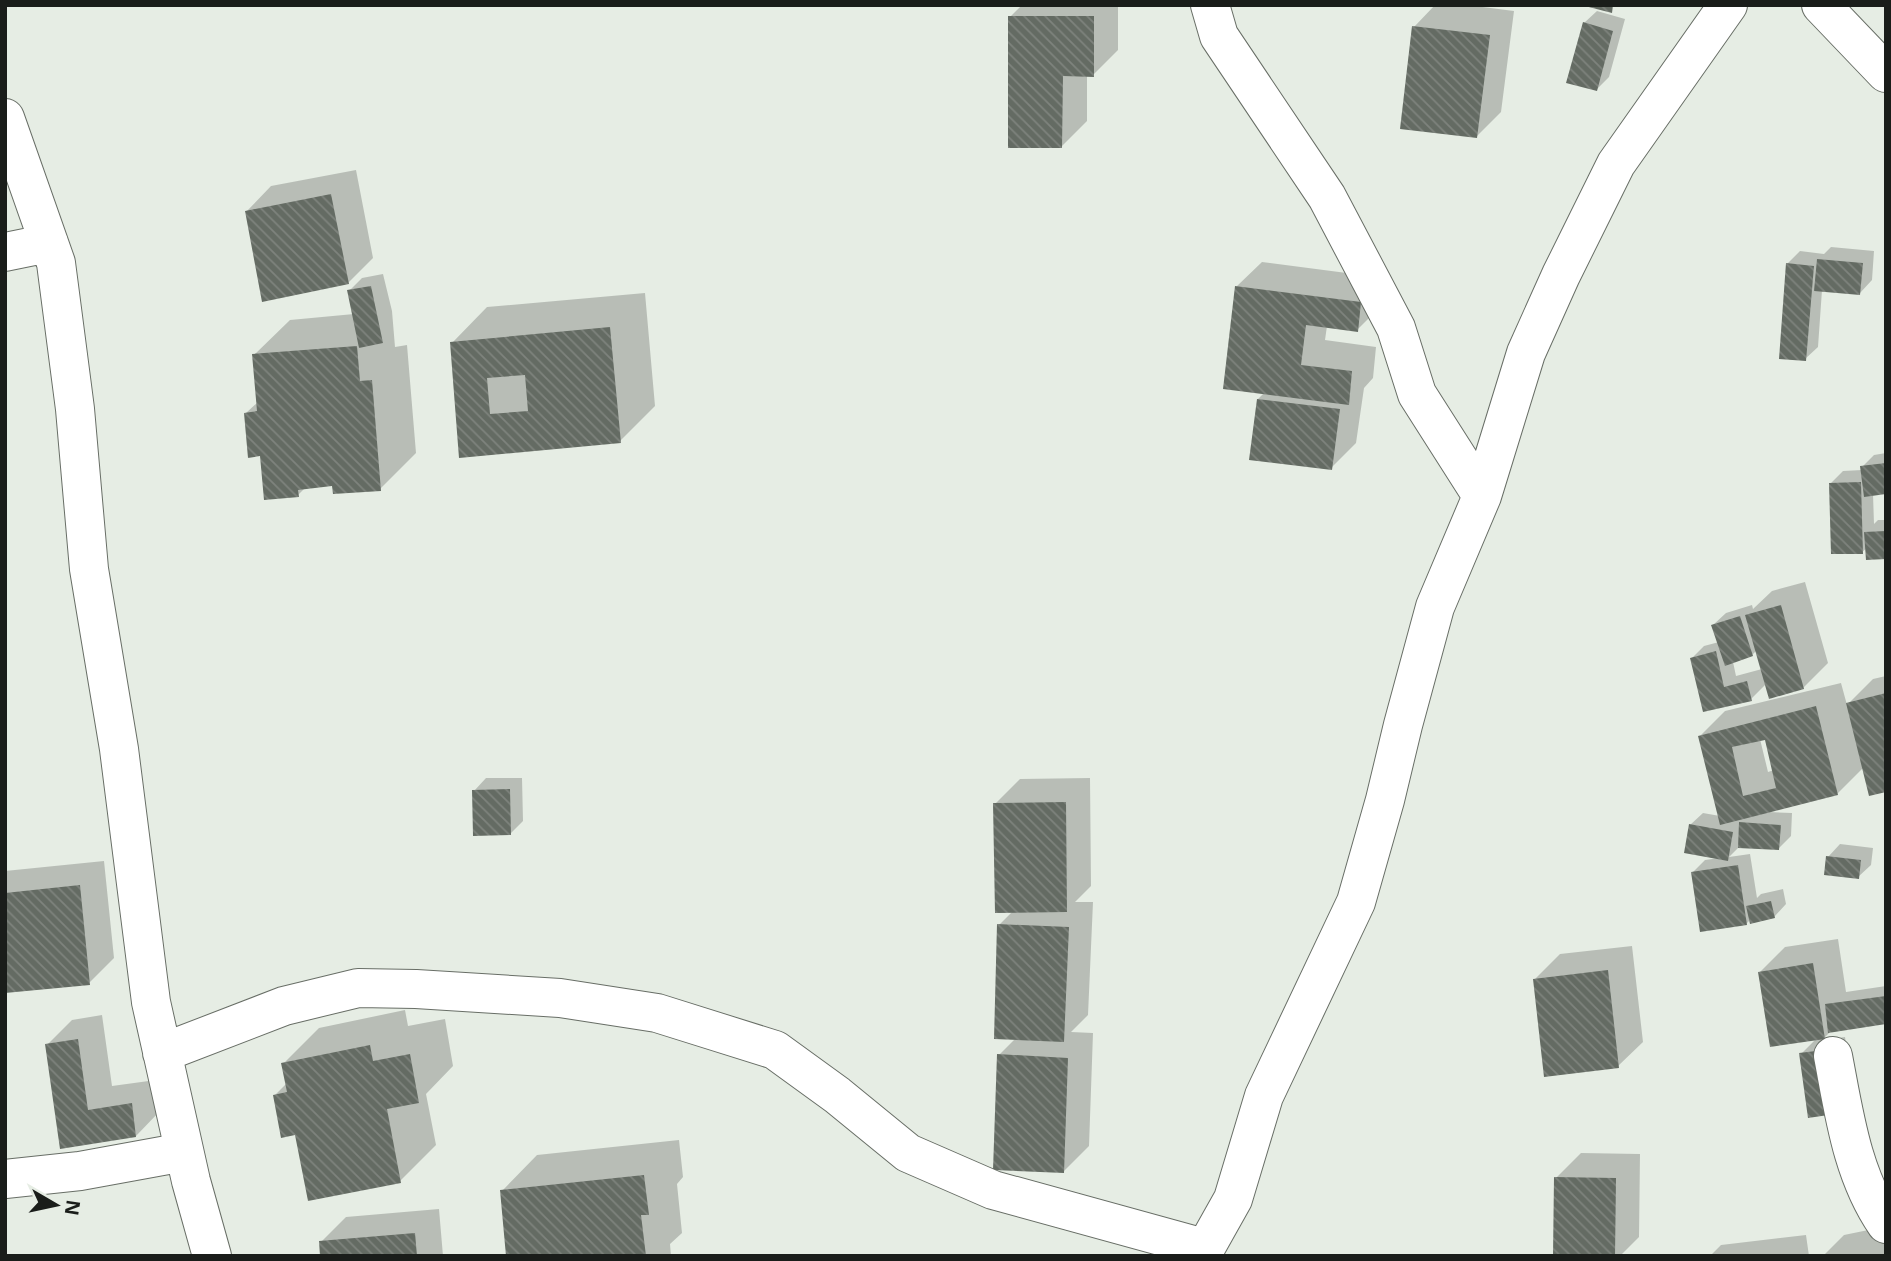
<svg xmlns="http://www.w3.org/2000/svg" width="1891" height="1261" font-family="'Noto Sans',sans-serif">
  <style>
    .shadow { fill: #0003; fill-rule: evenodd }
    .building { fill: url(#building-back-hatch); fill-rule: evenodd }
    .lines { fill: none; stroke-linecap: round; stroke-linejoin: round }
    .minor-casing { stroke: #686e66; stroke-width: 40 }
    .minor { stroke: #fff; stroke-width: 38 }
  </style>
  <defs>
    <pattern id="building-back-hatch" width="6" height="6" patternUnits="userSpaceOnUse" patternTransform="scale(1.75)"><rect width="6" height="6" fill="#646b63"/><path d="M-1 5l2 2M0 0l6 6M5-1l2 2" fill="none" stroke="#7e837d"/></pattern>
  </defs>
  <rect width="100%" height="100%" fill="#e6ede4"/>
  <path class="shadow" d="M1022,5H1118V50L1093,75H1087V121L1062,146L1010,17Z
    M1435,5H1467L1514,11L1501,112L1476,137L1414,27Z
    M1597,11L1625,19L1609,77L1596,90L1584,23Z
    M356,170L373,258L348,283L247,211L271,186Z
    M1831,247L1874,251L1872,280L1860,293L1822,290L1818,347L1805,359L1787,264L1800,251L1824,254Z
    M1262,262L1385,278L1382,305L1357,330L1327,326L1325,340L1376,347L1373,378L1364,388L1356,443L1331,468L1258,399L1265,392L1237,286Z
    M383,274L392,311L395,347L407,345L416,453L380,489L334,485L306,487L298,495L262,454L246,413L258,402L254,355L290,320L354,314L349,291L362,278Z
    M645,293L655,406L620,441L461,456L452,343L487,307Z
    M1886,453V493L1873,494L1874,524L1878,520H1886V557L1867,548L1862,552L1830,484L1843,471L1862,470V467L1874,455Z
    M1805,582L1828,663L1803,688L1766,684L1751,699L1704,710L1692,658L1704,646L1719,642L1713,625L1726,613L1752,605L1753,609L1772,591ZM1757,650L1762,669L1736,676L1733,662L1752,655Z
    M1886,676V790L1864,767L1837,794L1769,812L1792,813L1791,836L1779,848L1740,846L1729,857L1750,854L1757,898L1761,894L1783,889L1786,904L1774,917L1751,919L1746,924L1693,872L1705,860L1719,858L1690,825L1703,813L1720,816L1700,736L1725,711L1841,683L1847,705L1873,679ZM1766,738L1774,770L1768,772L1760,739Z
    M486,778H522L523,821L511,833L474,791Z
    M1090,778L1091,886L1075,902H1093L1088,1015L1071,1032L1093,1033L1089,1146L1064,1171L999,1055L1016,1038L999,925L1013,911L995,804L1020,779Z
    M1840,844L1873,848L1871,865L1858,877L1828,857Z
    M104,861L114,958L89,983L5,992V871Z
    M1838,939L1846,992L1886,986V1023L1832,1030L1822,1040L1845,1037L1854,1099L1801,1054L1816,1039L1760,972L1785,947Z
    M1632,946L1643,1042L1618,1066L1535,979L1560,954Z
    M405,1010L408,1026L445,1019L453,1066L426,1094L436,1145L400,1181L296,1133L274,1096L287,1083L283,1064L319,1028Z
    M102,1015L112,1086L156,1080L160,1111L136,1136L62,1147L47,1045L72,1020Z
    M679,1140L683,1177L677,1184L682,1233L670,1244L671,1256H508L502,1191L537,1155Z
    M1581,1153L1640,1154L1639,1237L1620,1256H1554L1556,1178Z
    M439,1209L443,1256H322L321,1242L346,1217Z
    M1883,1227L1886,1256H1823L1844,1235Z
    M1806,1235L1809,1256H1710L1721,1245Z"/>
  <path class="building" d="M1581,5H1613L1612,13Z
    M1008,16H1094V77L1063,76L1062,148H1008Z
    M1583,22L1613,31L1597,91L1566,83Z
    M1412,26L1490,35L1477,138L1400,129Z
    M331,194L349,284L262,302L245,211Z
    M1817,259L1863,263L1860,295L1814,291Z
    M1786,263L1814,266L1806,361L1779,359Z
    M371,286L383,343L359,348L347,290Z
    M1235,286L1361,302L1358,332L1306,325L1301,365L1352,371L1349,405L1223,389Z
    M610,327L621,443L459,458L450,342ZM525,375L528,411L490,414L487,378Z
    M357,346L360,381L372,380L381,491L333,494L332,486L298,490L299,497L264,500L260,456L248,458L244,413L257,411L252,354Z
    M1257,399L1340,409L1332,470L1249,460Z
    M1886,463V494L1864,497L1860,466Z
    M1861,482L1863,554H1831L1829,483Z
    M1886,531V559L1866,560L1864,532Z
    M1781,605L1804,689L1769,699L1745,615Z
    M1740,616L1753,656L1725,666L1711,625Z
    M1716,651L1724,687L1747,681L1752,701L1703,712L1690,658Z
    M1886,693V792L1869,796L1846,703Z
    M1816,706L1838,795L1720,825L1698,736ZM1765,740L1776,788L1743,796L1732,747Z
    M510,789L511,835L473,836L472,790Z
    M1066,802L1067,912L995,913L993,803Z
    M1739,822L1781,825L1779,850L1738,848Z
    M1689,824L1733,832L1728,861L1684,853Z
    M1826,856L1861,860L1859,879L1824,875Z
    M1738,865L1747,925L1700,932L1691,872Z
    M80,885L90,985L5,993V893Z
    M1771,901L1775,918L1750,924L1746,906Z
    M997,924L1069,927L1064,1042L994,1039Z
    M1813,963L1825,1039L1770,1047L1758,972Z
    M1608,970L1619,1068L1544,1077L1533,979Z
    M1886,996V1024L1828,1033L1825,1004Z
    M78,1039L88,1110L132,1103L136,1137L60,1149L45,1044Z
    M370,1045L373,1061L410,1054L419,1103L387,1109L401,1183L308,1201L295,1135L281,1138L273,1095L287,1092L281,1063Z
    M1833,1049L1842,1113L1808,1118L1799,1053Z
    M997,1054L1068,1058L1064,1173L993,1170Z
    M644,1175L649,1215H641L646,1256H506L500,1190Z
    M1554,1177L1616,1178L1615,1256H1553Z
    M415,1233L417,1256H320L319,1241Z"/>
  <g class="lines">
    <g class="minor-casing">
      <path id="minor" d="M1210,5L1219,36L1327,197L1396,328L1417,394L1482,496
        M1821,5L1886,73
        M5,118L56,263L75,409L89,569L119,749L151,1002L191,1181L212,1256
        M5,252L49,243
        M162,1053L284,1006L358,988L416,989L560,998L657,1013L775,1050L837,1095L908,1153L993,1190L1204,1248
        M1833,1056C1844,1113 1852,1175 1886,1224
        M5,1179L80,1171L184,1152
        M1201,1256L1233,1199L1264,1096L1356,902L1385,800L1403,725L1435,607L1482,496L1526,353L1561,275L1616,164L1728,5"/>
    </g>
    <use href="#minor" class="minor"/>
  </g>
  <rect width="1891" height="1261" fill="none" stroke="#1a1d1a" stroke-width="14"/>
  <g transform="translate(56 1205) rotate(99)" stroke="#e6ede4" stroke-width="5" paint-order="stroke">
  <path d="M0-5L12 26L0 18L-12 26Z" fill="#1a1d1a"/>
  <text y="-10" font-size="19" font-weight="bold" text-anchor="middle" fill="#1a1d1a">N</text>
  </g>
</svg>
